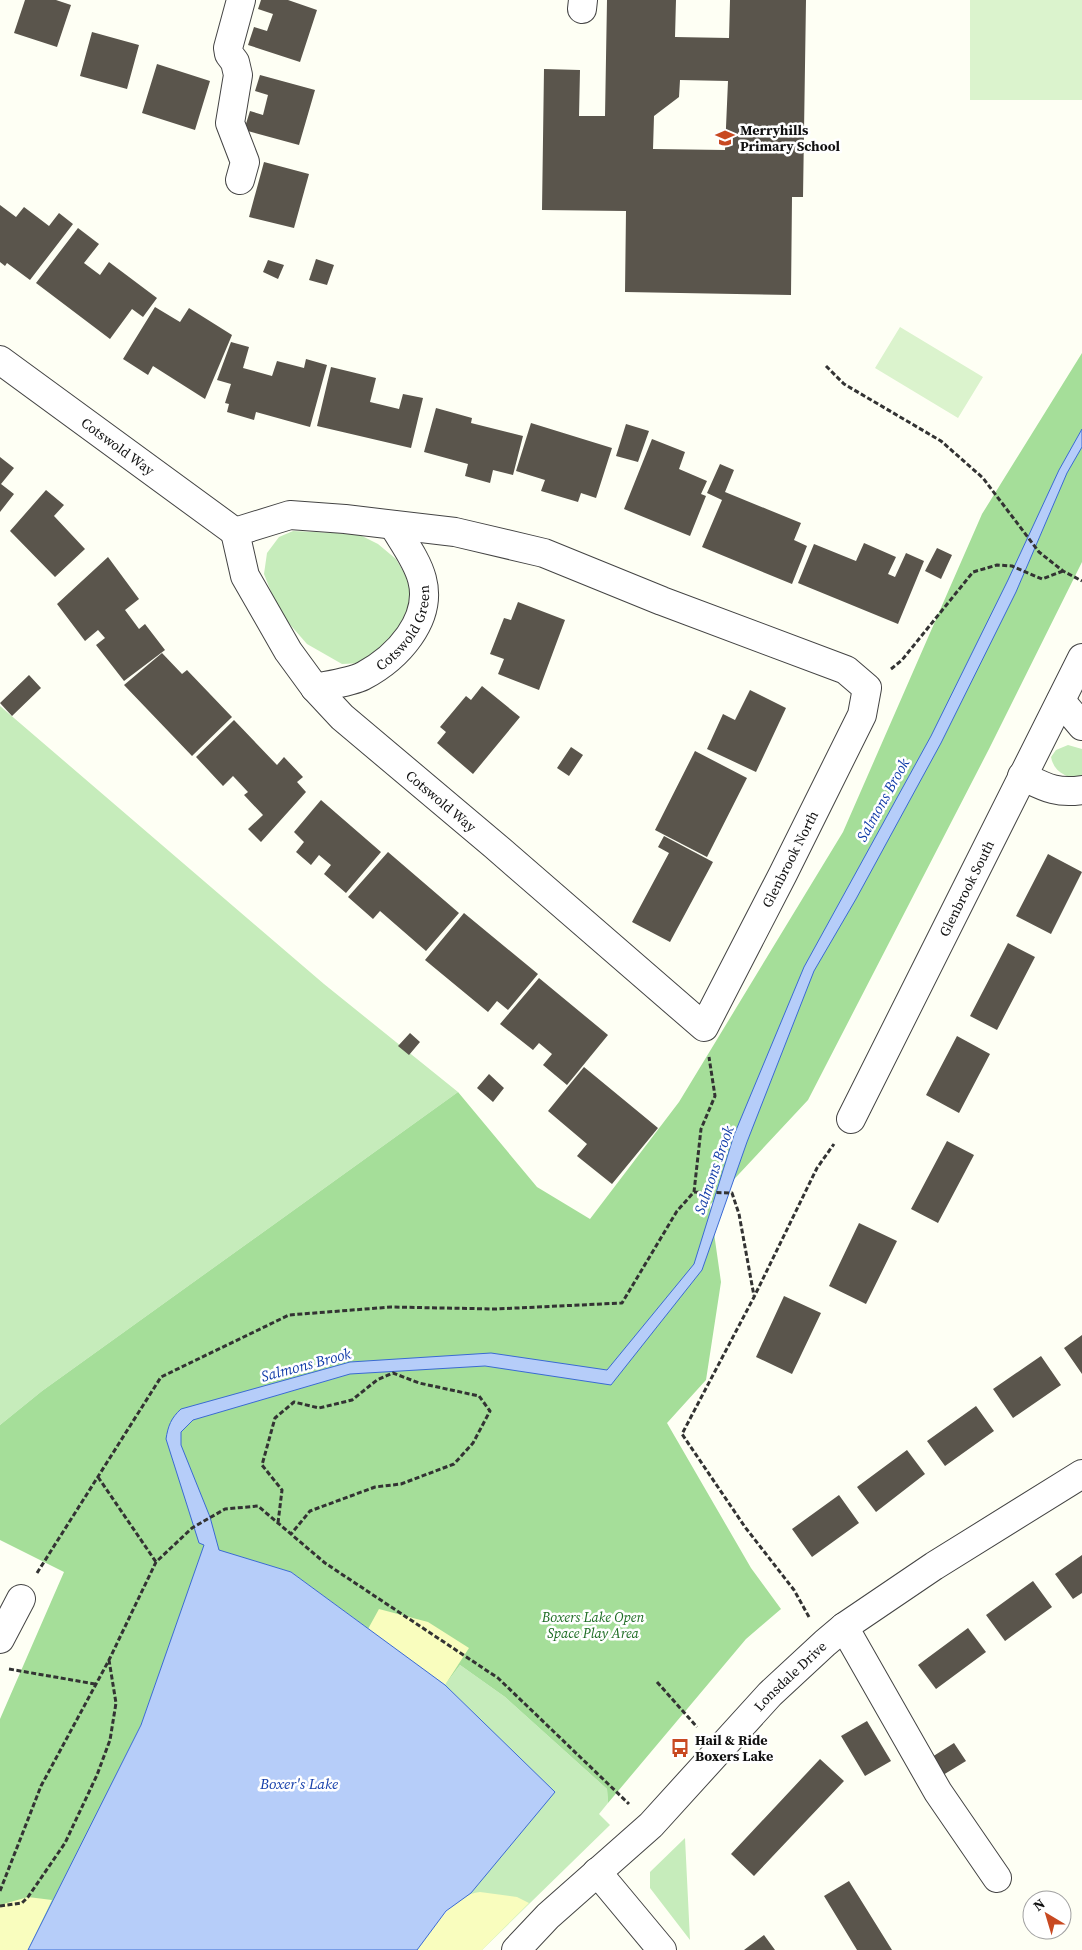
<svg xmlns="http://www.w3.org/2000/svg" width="1082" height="1950" font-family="'Source Serif 4',serif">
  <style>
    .green { fill: #c6ecbb }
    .forest { fill: #a5de99 }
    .sand { fill: #f9fdbe }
    .pitch { fill: #dbf3cd }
    .water { fill: #b6cdf9; stroke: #3a6ad3 }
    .building { fill: #5a554c; fill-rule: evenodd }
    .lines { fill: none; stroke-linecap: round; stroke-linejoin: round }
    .minor-casing { stroke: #444; stroke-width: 30 }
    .path { stroke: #333; stroke-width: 3; stroke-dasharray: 5 2.5; stroke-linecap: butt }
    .minor { stroke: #fff; stroke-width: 28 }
    .labels { text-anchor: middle; stroke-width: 5; stroke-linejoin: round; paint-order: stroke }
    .poi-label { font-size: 14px; font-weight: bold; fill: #111; stroke: #fff; text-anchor: start }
    .street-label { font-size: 14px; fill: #111; stroke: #fff }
    .park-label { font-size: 14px; font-style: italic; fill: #1d6c23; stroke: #fff }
    .water-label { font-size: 15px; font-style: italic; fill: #133da9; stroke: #fff }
  </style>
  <rect width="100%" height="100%" fill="#fefff4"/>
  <path class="green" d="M293,531L358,534L378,544L396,559L407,578L412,601L397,640L363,663L342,664L307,644L279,612L264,574L267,553L279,537Z
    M0,706L324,984L458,1092L42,1391L0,1425Z
    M1068,745L1082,749V780C1068,778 1054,773 1051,757L1056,750Z
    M460,1665L505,1697L607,1789L608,1803L599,1814L610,1825L482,1950H417L554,1792L445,1685Z
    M685,1838L690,1940L650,1888V1872Z"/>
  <path class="forest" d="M1082,353V562L989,749L808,1100L710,1205L721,1282L706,1380L667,1423L751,1568L781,1609L746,1639L608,1803L607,1789L505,1697L460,1665L445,1685L291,1572L204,1546L141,1725L28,1950H0V1719L64,1572L0,1540V1425L42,1391L458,1092L537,1187L590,1219L679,1102L843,832L982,514Z"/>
  <path class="sand" d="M379,1609L428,1622L469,1648L445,1685L368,1629Z
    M480,1892L517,1897L529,1903L482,1950H417C432,1930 454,1894 480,1892Z
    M28,1897L52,1900L28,1950H0V1905Z"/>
  <path class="pitch" d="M970,0H1082V100H970Z
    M900,327L983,377L958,418L875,368Z"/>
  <path class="water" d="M1082,429V447L1067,473L1016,592L941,743L856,899L814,971L747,1142L702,1270L611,1385L485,1366L350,1374L193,1420L181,1432V1445L210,1517L219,1550L291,1572L445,1685L555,1792L471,1893L446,1911L417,1950H28L141,1725L204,1545L199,1543L166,1439C168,1426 171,1418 181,1409L350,1362L491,1353L607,1370L694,1264L734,1135L804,967L931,736L1008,580L1059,470Z"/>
  <path class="building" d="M25,0H56L71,5L57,47L14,33Z
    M261,0H288L317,10L300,62L248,45L254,27L267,31L273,14L258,9Z
    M607,0H676L675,37L729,38L730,0H806L803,197H792L791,295L625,292L626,211L542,210L544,69L580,70L579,116H605ZM680,80L728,81L725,150L653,149L654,116L679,97Z
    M92,32L139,45L127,89L80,76Z
    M157,64L210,81L195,130L142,113Z
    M260,75L315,90L299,145L244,130L250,111L263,115L268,95L255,91Z
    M264,162L309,174L294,228L249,217Z
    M0,205L16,217L24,207L49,226L59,213L73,224L30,280L7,263L5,266L0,262Z
    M78,228L99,244L84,263L100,275L109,262L157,298L143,317L132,309L110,339L36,283Z
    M316,259L334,265L327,285L309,280Z
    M268,260L284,265L278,279L263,272Z
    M155,307L180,322L189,308L232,335L205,399L153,366L148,375L123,359Z
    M231,342L249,347L243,368L272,376L277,361L304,368L306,359L327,365L310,427L256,412L254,420L227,412L229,404L225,403L231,384L217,380Z
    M331,367L376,378L370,402L399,409L403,394L423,398L411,448L317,426Z
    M436,408L472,418L471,423L523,436L513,475L493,470L490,483L465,476L468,464L424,452Z
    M531,423L612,448L596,498L581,493L578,502L541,491L545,480L516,471Z
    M626,424L649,431L638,462L616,456Z
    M652,439L685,452L679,469L707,481L701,494L706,496L690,536L624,509Z
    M0,457L14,468L1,484L14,494L0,512Z
    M720,464L734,470L725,492L801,523L794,540L807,546L792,584L702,547L722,500L707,493Z
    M46,490L64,505L54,516L85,549L55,577L10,531Z
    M864,543L896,557L888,574L895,577L906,553L924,561L898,624L798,583L814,544L856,561Z
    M937,548L952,555L941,579L925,571Z
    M108,557L139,599L125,610L139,629L145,624L165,650L124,681L96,645L105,638L98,630L85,641L57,604Z
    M518,602L565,620L539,690L498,674L504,659L490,654L504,618L511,620Z
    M162,653L182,674L187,670L232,717L192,756L124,685Z
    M29,675L41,688L12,716L0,703Z
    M482,686L520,717L473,774L437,743L446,732L440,727L466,696L471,700Z
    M750,690L786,708L756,772L707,749L723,714L735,720Z
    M234,720L277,765L284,757L303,777L297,782L306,792L261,842L248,829L263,815L244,795L248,792L233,776L223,786L196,757Z
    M571,747L583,755L569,776L557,768Z
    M695,751L747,778L707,857L655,830Z
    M321,800L381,852L346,893L324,874L331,865L319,855L311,865L296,852L304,842L294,832Z
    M664,836L713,862L670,942L632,922L669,853L658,847Z
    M388,852L459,913L426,951L380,911L373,919L348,897Z
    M1048,854L1082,872L1051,934L1016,916Z
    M464,913L538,974L508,1010L497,1001L488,1012L425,960Z
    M1008,943L1035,957L997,1030L970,1016Z
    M539,978L608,1035L567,1085L543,1065L552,1054L539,1043L533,1050L500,1024Z
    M410,1033L420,1042L409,1055L398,1046Z
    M957,1036L990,1054L959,1113L926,1095Z
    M584,1067L658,1128L612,1184L577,1156L587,1144L548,1111Z
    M489,1074L504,1088L493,1102L477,1088Z
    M947,1141L974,1155L938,1223L911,1209Z
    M859,1223L897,1241L866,1304L829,1286Z
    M784,1296L821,1313L792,1374L756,1357Z
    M1082,1335V1374L1064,1348Z
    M1041,1356L1061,1385L1013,1418L993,1389Z
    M976,1406L994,1431L945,1466L927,1441Z
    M907,1450L925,1474L876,1512L857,1487Z
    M839,1495L859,1523L812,1557L792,1529Z
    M1082,1555V1593L1073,1599L1055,1574Z
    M1033,1581L1052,1607L1005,1641L986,1615Z
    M968,1628L986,1652L936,1689L918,1665Z
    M867,1721L891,1761L865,1776L841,1736Z
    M954,1743L966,1761L943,1775L932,1757Z
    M820,1759L844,1781L754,1876L731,1854Z
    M849,1881L892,1950H857L824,1896Z
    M764,1935L775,1950H744Z"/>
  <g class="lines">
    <g class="minor-casing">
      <g id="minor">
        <path d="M582,9L583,0"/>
        <path d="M240,180L245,162L230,123L238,75L235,62L229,54L228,48L241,0"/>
        <path id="s1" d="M0,360L235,532"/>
        <path d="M290,515L345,519L455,532L544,553L662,601L846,670L867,688L862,715L783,874L704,1027L494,845L342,717L315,688L288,651L245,576L235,532Z"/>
        <path id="s2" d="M315,688C329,685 351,682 363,676C397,658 433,620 422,579C417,560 403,542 393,525"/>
        <path d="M1061,701L1082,726"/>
        <path d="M1022,776C1045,787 1056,794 1082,790"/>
        <path id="s3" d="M851,1119L1082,658"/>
        <path d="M844,1627L938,1792L997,1878"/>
        <path d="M0,1639L21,1599"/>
        <path d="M597,1872L662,1950"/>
        <path id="s4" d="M516,1950L548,1916L651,1825L770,1694L825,1643L844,1627L934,1566L1082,1474"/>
      </g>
    </g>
    <path class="path" d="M826,366L844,384L941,441L983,478L1039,552L1063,571L1082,581
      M891,669L902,660L973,572L997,565L1012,566L1042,579L1063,571
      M694,1192L732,1193L739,1214L754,1296
      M98,1477L156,1562
      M278,1523L282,1490L262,1465L275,1418L294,1402L319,1408L352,1400L377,1380L393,1373L419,1383L479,1396L490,1411L473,1443L454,1464L401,1484L375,1487L310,1511L291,1534
      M37,1573L161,1377L289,1315L391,1307L496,1309L622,1303L677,1211L694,1192L701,1129L715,1096L709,1057
      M809,1617L794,1590L745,1527L682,1434L754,1297L817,1168L834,1144
      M9,1669L95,1684
      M657,1682L697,1727
      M0,1891L41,1786L109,1660L156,1562L192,1528L225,1509L258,1506L325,1563L498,1678L629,1804
      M0,1906L22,1903L28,1897L65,1843L97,1775L110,1740L116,1703L109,1660"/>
    <use href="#minor" class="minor"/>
  </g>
  <defs>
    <g id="school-bare" transform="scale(1.5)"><path d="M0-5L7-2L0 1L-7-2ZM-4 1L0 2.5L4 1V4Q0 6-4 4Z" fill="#c84921" stroke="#fff" stroke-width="2.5" paint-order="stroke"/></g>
    <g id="bus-bare" transform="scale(1.5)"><path d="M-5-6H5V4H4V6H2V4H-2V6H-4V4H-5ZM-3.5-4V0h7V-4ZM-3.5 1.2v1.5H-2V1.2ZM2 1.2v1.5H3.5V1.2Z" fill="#c84921" stroke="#fff" stroke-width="2.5" paint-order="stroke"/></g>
  </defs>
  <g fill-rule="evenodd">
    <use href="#school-bare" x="725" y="138"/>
    <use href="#bus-bare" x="680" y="1748"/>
  </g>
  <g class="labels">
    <g class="poi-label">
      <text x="740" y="135">Merryhills<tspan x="740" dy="16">Primary School</tspan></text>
      <text x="695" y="1745">Hail &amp; Ride<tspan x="695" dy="16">Boxers Lake</tspan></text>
    </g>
    <g class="street-label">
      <text dy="5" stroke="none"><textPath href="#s1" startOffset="146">Cotswold Way</textPath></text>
      <text dy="5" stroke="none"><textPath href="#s2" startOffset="116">Cotswold Green</textPath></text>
      <text transform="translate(441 801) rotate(40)" y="5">Cotswold Way</text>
      <text transform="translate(790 859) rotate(-63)" y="5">Glenbrook North</text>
      <text dy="5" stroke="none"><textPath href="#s3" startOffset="258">Glenbrook South</textPath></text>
      <text dy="5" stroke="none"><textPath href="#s4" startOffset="388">Lonsdale Drive</textPath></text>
    </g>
    <g class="park-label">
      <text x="593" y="1622">Boxers Lake Open<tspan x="593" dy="16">Space Play Area</tspan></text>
    </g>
    <g class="water-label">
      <text transform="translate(883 800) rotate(-61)" y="5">Salmons Brook</text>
      <text transform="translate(714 1170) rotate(-71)" y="5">Salmons Brook</text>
      <text transform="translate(306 1365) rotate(-15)" y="5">Salmons Brook</text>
      <text x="299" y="1789">Boxer's Lake</text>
    </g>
  </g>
  <g transform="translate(1047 1915) rotate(322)"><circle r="24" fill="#ffffff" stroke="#a0a0a0"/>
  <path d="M0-4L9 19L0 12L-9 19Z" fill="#c84921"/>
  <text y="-8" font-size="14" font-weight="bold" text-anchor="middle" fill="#111111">N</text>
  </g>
</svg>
